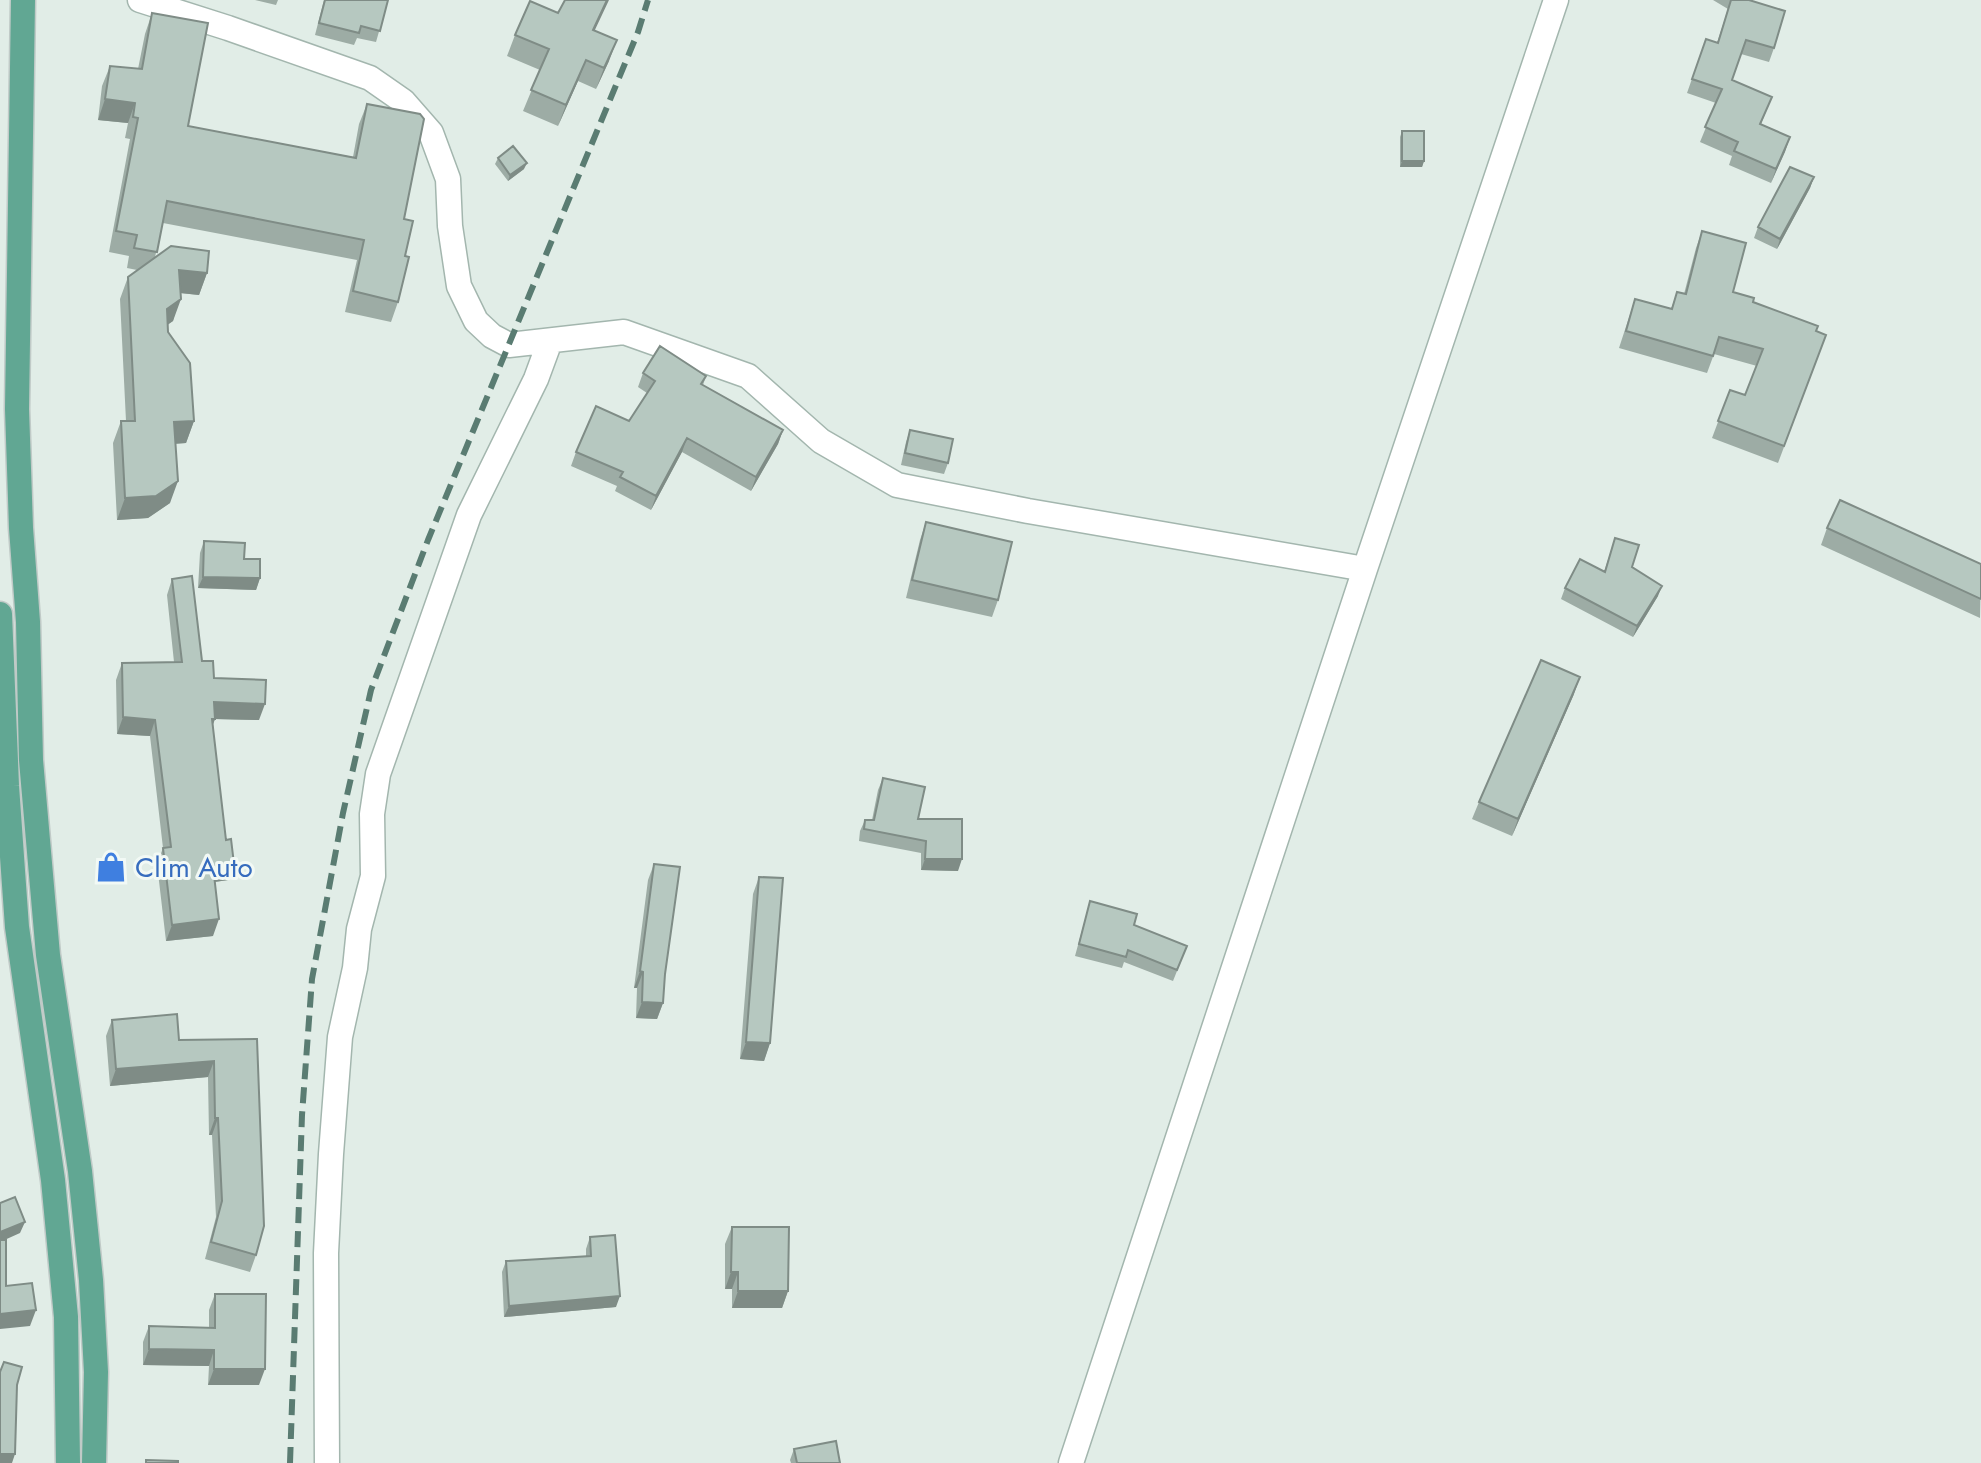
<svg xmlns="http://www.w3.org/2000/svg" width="1981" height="1463" font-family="Jost,sans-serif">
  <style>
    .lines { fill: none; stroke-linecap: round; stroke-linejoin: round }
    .minor-casing { stroke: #a3b6ae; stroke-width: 27 }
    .primary-casing { stroke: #c0cac7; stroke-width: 27 }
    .minor { stroke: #fff; stroke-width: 24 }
    .primary { stroke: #61a793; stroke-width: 24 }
    .rail { stroke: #5a7c72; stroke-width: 6; stroke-dasharray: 16 8; stroke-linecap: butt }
    .wall { fill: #9daca5 }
    .shaded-wall { fill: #7f8c86 }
    .building { fill: #b6c8c0; stroke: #7f8c86; stroke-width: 2 }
    .labels { text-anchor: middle; stroke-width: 6; stroke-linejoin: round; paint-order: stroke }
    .shop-label { font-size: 28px; fill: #366cbe; stroke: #f2f9f5; text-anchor: start }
  </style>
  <rect width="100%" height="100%" fill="#e1ede7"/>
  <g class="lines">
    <g class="minor-casing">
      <path id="minor" d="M140,0L228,28L370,78L403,101L431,133L448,179L450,226L459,286L476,321L492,336L509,345L624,332L748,376L821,441L897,485L1028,511L1365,569
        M327,1463L326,1253L331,1154L340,1037L355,968L359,929L373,876L372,814L378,774L469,515L536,379L550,341
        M1071,1463L1365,569L1556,0"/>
    </g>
    <g class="primary-casing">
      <path id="primary" d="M23,0L17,409L21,528L28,622L31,760L48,955L80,1171L91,1280L96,1372L94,1463
        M0,614L7,786L17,927L53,1180L66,1317L68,1463"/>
    </g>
    <use href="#minor" class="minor"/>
    <use href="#primary" class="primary"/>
    <path class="rail" d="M290,1463L302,1115L312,979L343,813L371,690L428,540L638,32L648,0"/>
  </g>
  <path class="wall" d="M255,0H278L276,5Z
    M324,0H388L376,42L357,38L354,45L315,35Z
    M1713,0H1749L1774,48L1769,62L1741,54L1732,80L1772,97L1761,124L1790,137L1771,183L1729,165L1732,156L1700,142L1716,103L1687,93L1706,39L1717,43L1728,9Z
    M152,13L188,126L353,157L359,124L367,104L404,219L405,256L398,302L391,322L345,312L357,260L163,223L155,257L207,273L199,295L180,293L173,321L168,324V332L194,421L186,443L176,444L170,503L148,518L117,520L113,443L121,421H126L120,299L128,277L137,270L127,268L129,256L109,252L130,139L125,138L128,123L98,120L102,86L110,66L138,69L145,34Z
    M558,13L595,30L609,61L596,89L578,81L558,126L523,111L540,70L507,56L515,35Z
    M1402,131L1424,161L1422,167H1400V137Z
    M498,158L524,169L508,181L495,164Z
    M1814,177L1810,188L1777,249L1754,238L1758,227Z
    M1702,231L1733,292L1826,335L1778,463L1712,438L1730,390L1745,395L1757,366L1714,354L1707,373L1619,348L1635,299L1671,309L1677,292L1684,294L1696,248Z
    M643,373L706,376L703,385L783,430L778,444L751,491L682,452L651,510L615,491L617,486L571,466L576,452L629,421L647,393L638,387Z
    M910,430L948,463L944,474L901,465L906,442Z
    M926,522L998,600L992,617L906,598L920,540Z
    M1827,528L1981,564L1980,618L1821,545Z
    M1615,538L1632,567L1658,596L1633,637L1561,599L1565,588L1604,572Z
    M204,541L244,559L260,578L256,590L198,588L200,553Z
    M172,579L202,661L214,678L259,720L215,719L213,724L228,880L215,882L213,936L166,941L157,864L163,848L150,736L117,734L116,680L122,663L174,662L167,595Z
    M1574,694L1512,836L1472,819L1479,802Z
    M883,778L918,819L958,871L921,870V853L859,841L860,831L865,820H872L878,790Z
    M654,864L663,1003L657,1019L636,1018L637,988H634L648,880Z
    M759,877L770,1043L764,1061L740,1059L753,894Z
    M1090,901L1134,925L1187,946L1173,981L1124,962L1122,968L1075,956Z
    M112,1020L179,1040L257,1039L256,1255L250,1272L205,1259L216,1217L212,1135H209L208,1077L110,1086L106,1036Z
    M732,1227L788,1291L782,1308H732V1289H725V1244Z
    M590,1237L616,1307L504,1317L502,1272L506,1261L586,1256V1249Z
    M215,1294L259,1385H208L209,1366L143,1365V1342L149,1326L209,1328V1310Z
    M794,1449L840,1463H791L790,1460Z"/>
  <path class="shaded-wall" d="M607,0H609L585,51L593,30Z
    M617,40L609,61L596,89L604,68Z
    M586,60L578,81L558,126L566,105Z
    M105,99L135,103L128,123L98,120Z
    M1790,137L1785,152L1771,183L1776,169Z
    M1402,161H1424L1422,167H1400Z
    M527,163L524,169L508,181L510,175Z
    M1814,177L1810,188L1777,249L1780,239Z
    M179,270L207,273L199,295L171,292Z
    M181,299L173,321L159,331L167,309Z
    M194,421L186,443L166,444L174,422Z
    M783,430L778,444L751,491L756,477Z
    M687,438L682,452L651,510L656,496Z
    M178,481L170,503L148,518L117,520L125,498Z
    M203,577L260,578L256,590L198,588Z
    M1662,586L1658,596L1633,637L1637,626Z
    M1580,677L1574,694L1512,836L1518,819Z
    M214,702L265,704L259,720L215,719L209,735Z
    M123,717L155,720L150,736L117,734Z
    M925,859H962L958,871L921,870Z
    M234,864L228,880L207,883L213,866Z
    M219,919L213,936L166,941L172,925Z
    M640,971L643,972L637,988H634Z
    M642,1002L663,1003L657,1019L636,1018Z
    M746,1042L770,1043L764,1061L740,1059Z
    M214,1061L208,1077L110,1086L116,1069Z
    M215,1118H218L212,1135H209Z
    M25,1222L20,1233L0,1242V1232Z
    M731,1272H738L732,1289H725Z
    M738,1291H788L782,1308H732Z
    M620,1296L616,1307L504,1317L509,1306Z
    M36,1310L30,1326L0,1329V1314Z
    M149,1349L214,1350L209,1366L143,1365Z
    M214,1369H265L259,1385H208Z
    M0,1454H15L12,1463H0Z"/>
  <path class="building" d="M325,0H388L380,31L361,26L359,33L319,23Z
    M565,0H607L593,30L617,40L604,68L586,60L566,105L531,90L549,49L515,35L530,1L558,13Z
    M1731,0H1749L1785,11L1774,48L1746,40L1732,80L1772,97L1760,124L1790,137L1776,169L1734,151L1738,142L1705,127L1722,89L1692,79L1706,39L1718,43Z
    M152,13L208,23L188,126L356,158L367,104L420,114L424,119L404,219L413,221L405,256L409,257L398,302L353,291L364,240L167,201L157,252L134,248L137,235L116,231L138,118L133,117L135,103L105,99L110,66L142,69Z
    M1402,131H1424V161H1402Z
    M513,146L527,163L510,175L498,158Z
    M1790,167L1814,177L1780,239L1758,227Z
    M1702,231L1746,243L1733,292L1754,298L1753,302L1818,326L1816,331L1826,335L1784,446L1718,421L1730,390L1745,395L1763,349L1719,337L1713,356L1626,331L1635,299L1672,309L1677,292L1686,294Z
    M171,246L209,251L207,273L179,270L181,299L167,309L168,332L190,363L194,421L174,422L178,481L156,496L125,498L121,421H135L128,277Z
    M660,346L706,376L701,384L783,430L756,477L687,438L656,496L620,477L623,472L576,452L596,406L629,421L655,381L643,373Z
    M910,430L953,439L948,463L905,453Z
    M1840,500L1981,564V599L1827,528Z
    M926,522L1012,542L998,600L912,580Z
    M1615,538L1639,545L1632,567L1662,586L1637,626L1565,588L1580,559L1605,572Z
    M204,541L245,543L244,559H260V578L203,577Z
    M192,576L202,661H213L214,678L266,680L265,704L214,702L215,719H212L226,840L231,839L234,864L213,866L219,919L172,925L163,848L171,847L155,720L123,717L122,663L182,662L172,579Z
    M1541,660L1580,677L1518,819L1479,802Z
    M883,778L925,787L918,819H962V859H925L926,841L864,829L865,820H874Z
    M654,864L680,867L665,974L663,1003L642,1002L643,972L640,971Z
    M759,877L783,878L770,1043L746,1042Z
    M1090,901L1137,914L1134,925L1187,946L1177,970L1128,950L1126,957L1079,944Z
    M177,1014L179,1040L257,1039L264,1226L256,1255L211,1242L222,1201L218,1118H215L214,1061L116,1069L112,1020Z
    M15,1197L25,1222L0,1232V1203Z
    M732,1227H789L788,1291H738V1272H731Z
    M615,1235L620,1296L509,1306L506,1261L591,1256L590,1237Z
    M0,1240H6V1286L32,1283L36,1310L0,1314Z
    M215,1294H266L265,1369H214V1350L149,1349V1326L215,1328Z
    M4,1362L22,1367L17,1385L15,1454H0V1372Z
    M836,1441L840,1463H797L794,1449Z
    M146,1460L178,1461V1463H146Z"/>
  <defs>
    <g id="shop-bare" transform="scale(2.4)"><path d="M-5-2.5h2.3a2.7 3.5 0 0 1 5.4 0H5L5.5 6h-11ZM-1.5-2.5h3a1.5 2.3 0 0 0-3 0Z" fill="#3f7fe0" stroke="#f2f9f5" stroke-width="2.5" paint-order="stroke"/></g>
  </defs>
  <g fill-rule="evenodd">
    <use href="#shop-bare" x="111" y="867"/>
  </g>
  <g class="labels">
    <g class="shop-label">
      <text x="135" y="877">Clim Auto</text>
    </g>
  </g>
</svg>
